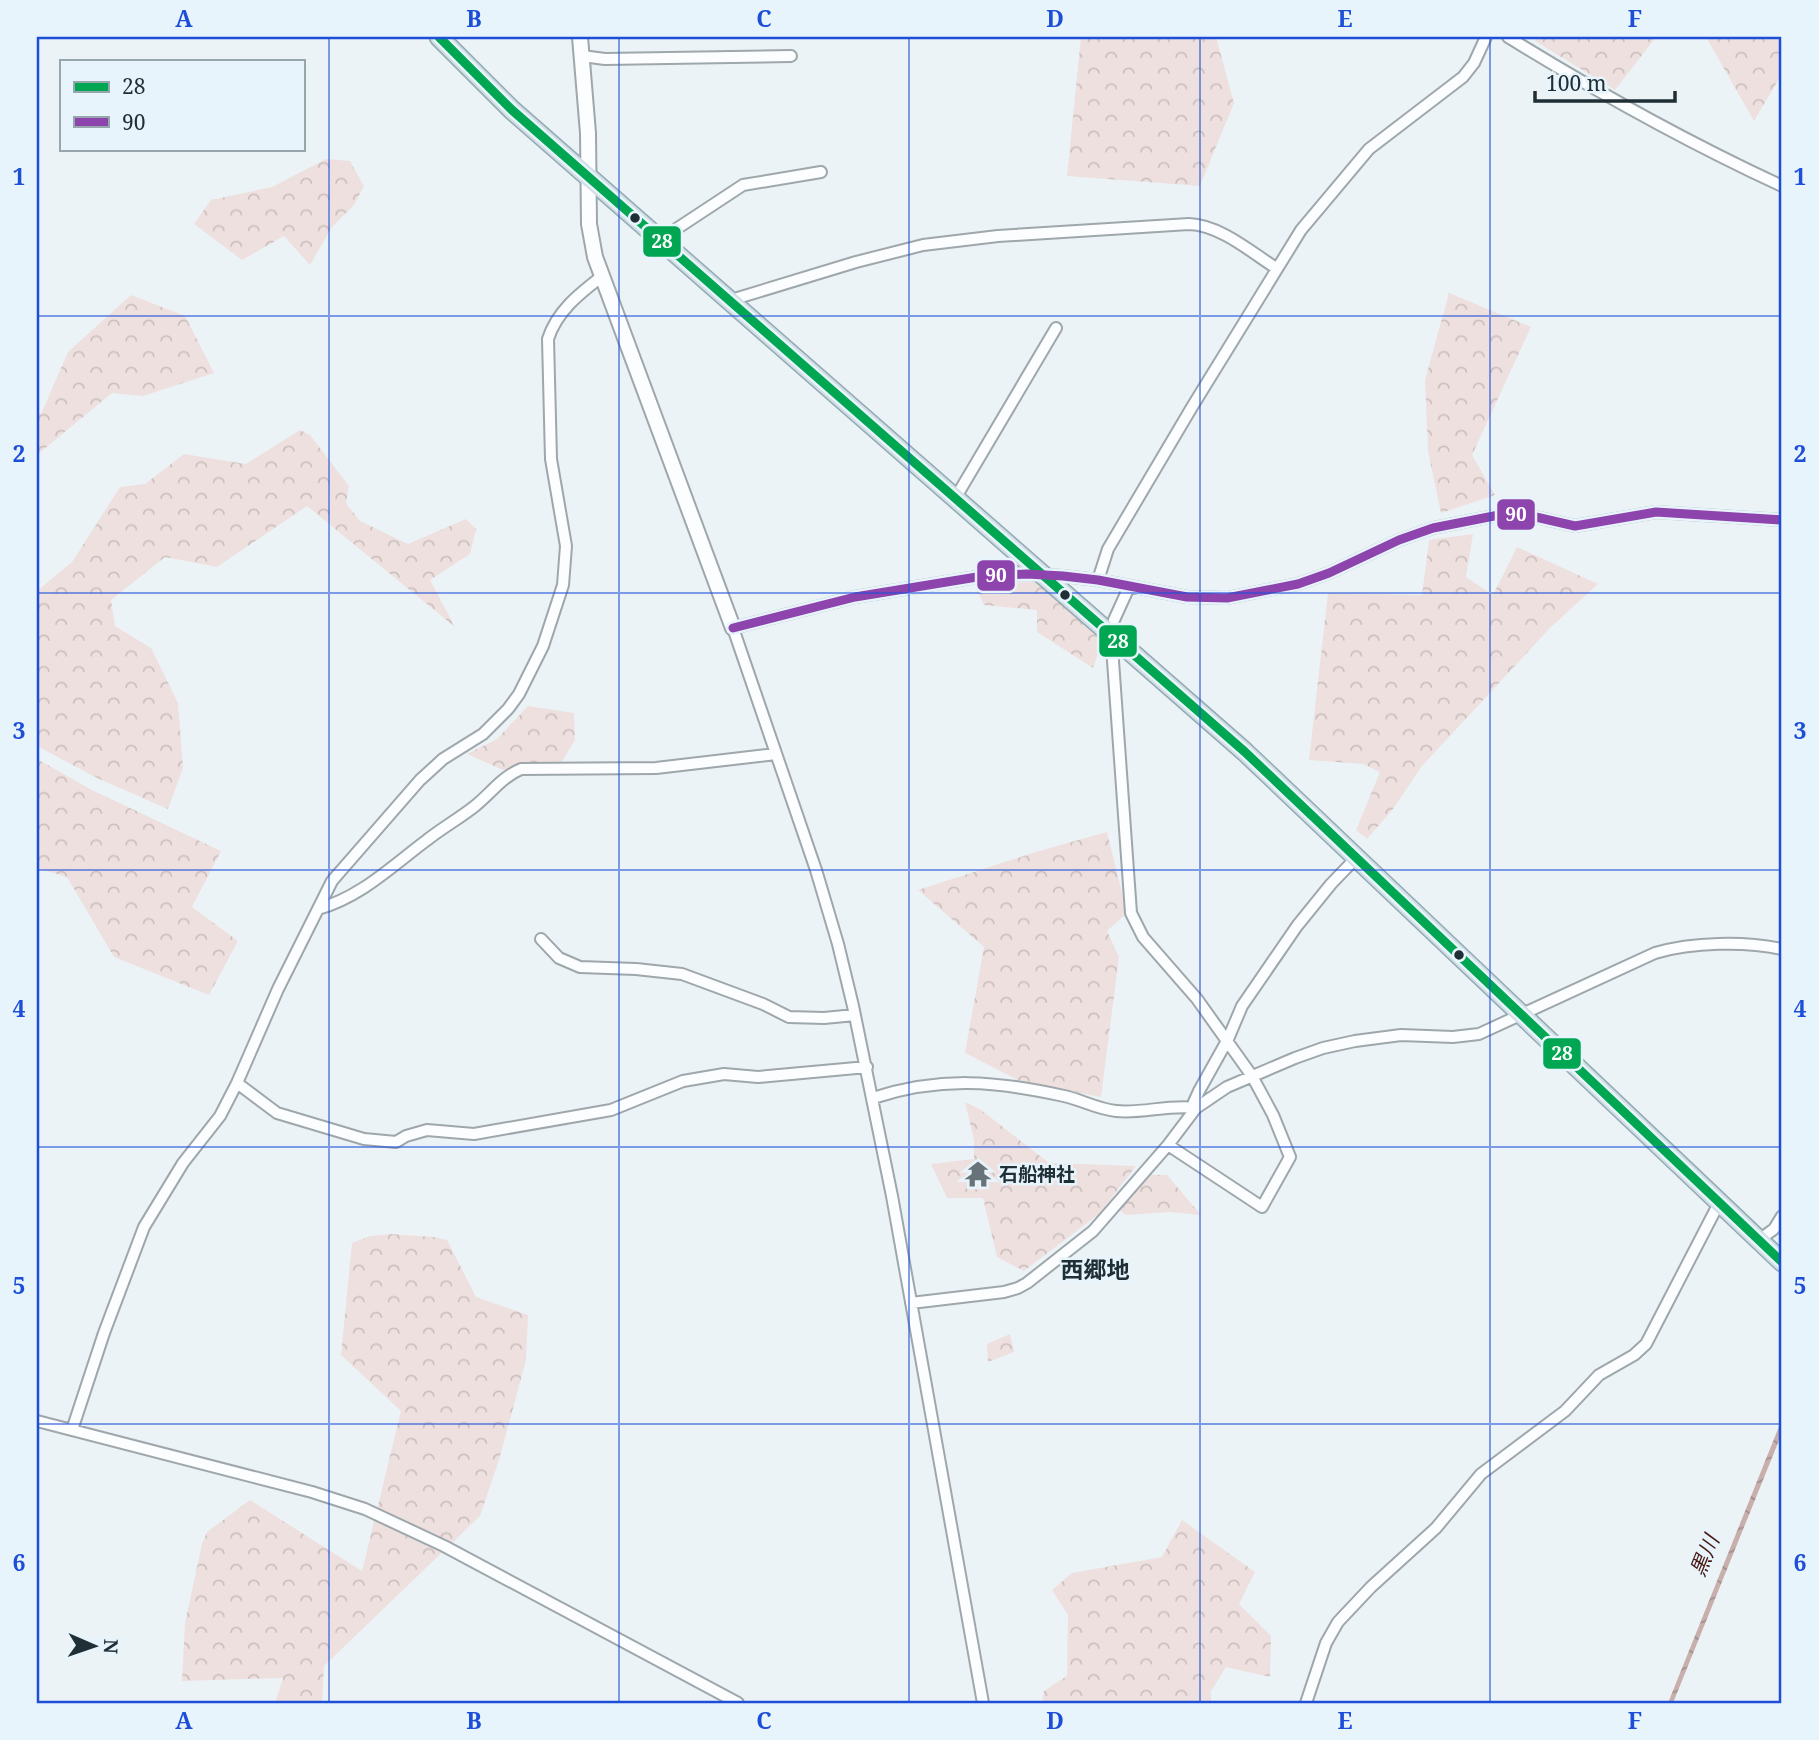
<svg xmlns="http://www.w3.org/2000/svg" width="1819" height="1740" font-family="'Noto Serif','Noto Sans JP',serif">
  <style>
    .forest { fill: url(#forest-crowns) }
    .water { fill: url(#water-waves) }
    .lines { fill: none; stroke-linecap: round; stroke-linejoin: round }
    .minor-casing { stroke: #9ea7ac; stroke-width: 14 }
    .tertiary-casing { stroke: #9ea7ac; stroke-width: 18 }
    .trunk-casing { stroke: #93aab3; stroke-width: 21 }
    .minor { stroke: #fcfdfe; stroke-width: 10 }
    .tertiary { stroke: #fcfdfe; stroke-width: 14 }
    .trunk { stroke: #d1dfe5; stroke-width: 18 }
    .bus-1-casing { stroke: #e7f4fc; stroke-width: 14 }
    .bus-2-casing { stroke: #e7f4fc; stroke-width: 14 }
    .bus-1 { stroke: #00a651; stroke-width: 9 }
    .bus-2 { stroke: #8e44ad; stroke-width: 9 }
    .grid { fill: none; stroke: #1d4ed8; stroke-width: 2; stroke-opacity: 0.55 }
    .bus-dot { fill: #202e35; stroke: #e7f4fc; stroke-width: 2.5 }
    .labels { text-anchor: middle; stroke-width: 5; stroke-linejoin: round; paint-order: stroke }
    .poi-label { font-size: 19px; font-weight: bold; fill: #202e35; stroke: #e7f4fc; text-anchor: start }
    .water-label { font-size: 21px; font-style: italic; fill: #491812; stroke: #e7f4fc }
    .quarter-label { font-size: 23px; font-weight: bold; fill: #202e35; stroke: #e7f4fc }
    .line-badge { stroke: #e7f4fc; stroke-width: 2.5 }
    .badge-label { font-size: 19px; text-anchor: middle; font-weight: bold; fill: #fff }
    .neatline { fill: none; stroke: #1d4ed8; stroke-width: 2.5 }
    .grid-label { font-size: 23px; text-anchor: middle; font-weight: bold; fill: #1d4ed8 }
  </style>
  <defs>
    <pattern id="forest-crowns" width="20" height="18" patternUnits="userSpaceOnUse" patternTransform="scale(1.75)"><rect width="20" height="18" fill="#eee0de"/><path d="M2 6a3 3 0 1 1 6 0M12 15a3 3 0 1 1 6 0" fill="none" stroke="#ccc0bf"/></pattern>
    <pattern id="water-waves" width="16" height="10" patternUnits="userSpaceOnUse" patternTransform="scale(1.75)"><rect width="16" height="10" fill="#c8afac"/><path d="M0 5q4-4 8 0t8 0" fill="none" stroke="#a28f8d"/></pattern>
  </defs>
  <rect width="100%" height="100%" fill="#ecf3f7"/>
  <path class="forest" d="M1081,37H1216L1234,103L1200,186L1067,176Z
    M1537,37H1656L1615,90L1535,41Z
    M1706,37H1782V74L1754,121Z
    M326,159L350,161L364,186L354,205L332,227L310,265L284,236L242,260L194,224L211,200L272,187Z
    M1449,293L1531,327L1472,455L1495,495L1441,513L1428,451L1425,380Z
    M131,295L185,316L214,373L143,396L112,393L37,455V412L41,414L68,352Z
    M300,430L310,435L349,486L346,503L360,521L408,544L466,519L476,529L470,554L430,580L455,627L307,506L217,567L165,557L111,600L115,626L151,648L178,703L183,768L168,809L97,778L37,746V591L72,562L120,487L145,484L184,454L246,464Z
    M1473,534L1466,577L1493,595L1517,547L1598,584L1550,628L1422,766L1393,809L1367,839L1356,830L1380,772L1363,764L1309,760L1328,593L1422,595L1429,540Z
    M1036,582L1104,636L1093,668L1037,632V610L984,605L974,584Z
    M528,706L574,713L575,740L561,763L503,770L467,754L497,739Z
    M37,759L92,790L221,851L192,907L238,941L209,995L114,957L67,877L37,868Z
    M1107,832L1127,913L1107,931L1119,957L1101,1097L1020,1081L965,1053L984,947L918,890L1039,851Z
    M965,1102L981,1110L1049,1163L1136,1166L1099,1214L1024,1271L997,1257L983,1198H947L931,1164L974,1159V1140Z
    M1147,1175H1167L1201,1215L1169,1212L1126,1215L1119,1210Z
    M391,1234L434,1237L447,1240L476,1297L528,1315L526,1360L499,1460L480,1516L324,1666L322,1703H275L283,1678L182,1681L185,1623L202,1544L207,1532L250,1500L362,1571L401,1411L341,1355L352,1243L370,1236Z
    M1010,1334L1014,1352L988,1362L987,1344Z
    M1182,1520L1255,1572L1239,1604L1271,1636L1270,1677L1226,1667L1210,1693L1212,1703H1042L1044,1691L1067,1676L1068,1615L1052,1590L1072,1573L1162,1557Z"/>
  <path class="water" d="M1782,1419V1433L1673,1703H1668Z"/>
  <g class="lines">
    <g class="minor-casing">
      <path id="minor" d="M1508,37C1597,92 1687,142 1782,186
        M582,56L605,59L791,56
        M661,239L743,185L821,172
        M731,300L856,262L923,245L998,236L1189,224C1220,225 1251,252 1276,268
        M956,497L1056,328
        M1098,580L1108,549L1192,407L1301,230L1369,149L1463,77L1474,63L1486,37
        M1129,587L1114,620L1111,633L1131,913L1143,937L1197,999L1252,1076L1273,1115L1290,1157L1262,1207L1168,1145
        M318,909C361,897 392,866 427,840C442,828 460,818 475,806C491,793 502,777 521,769L656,768L776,754
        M541,939L559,958L580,967L636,969L682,974L763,1004L789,1017L824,1018L855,1015
        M237,1083L277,1113L364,1139L396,1142L406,1136L427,1130L474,1134L611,1110L683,1081L724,1074L758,1077L867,1067
        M873,1098C941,1076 996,1081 1064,1096C1082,1100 1097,1109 1116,1111C1142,1114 1169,1104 1196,1108L1194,1102L1199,1091L1228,1039L1242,1006L1297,926L1331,884L1357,857
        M1759,1240L1774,1229L1782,1216
        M911,1303L1004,1292L1018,1288L1027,1283L1093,1231L1168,1145L1196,1108L1227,1087L1295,1058L1323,1048L1355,1041L1401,1035L1453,1037L1479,1034L1655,953C1692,942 1745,941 1782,949
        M37,1421L312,1492L365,1509L444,1546L738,1703
        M72,1430L104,1333L144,1227L183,1163L220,1116L237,1083L278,989L332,881L420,780L443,759L483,734L508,709L519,694L543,646L563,585L566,546L551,459L548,339C557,311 579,294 601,277
        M983,1703L892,1196L853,1006L838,944L816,870L733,628L855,597L983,576L1027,574L1063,576L1098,580L1187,597L1227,598L1298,584L1329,573L1399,540L1433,528L1504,514L1527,515L1575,526L1656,512L1782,520
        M1306,1703L1326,1643L1338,1622L1371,1587L1436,1528L1481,1474L1565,1411L1599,1375L1634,1355L1646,1344L1719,1203"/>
    </g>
    <g class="tertiary-casing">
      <path id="tertiary" d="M580,37L588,133L589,224L595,257L733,628"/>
    </g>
    <g class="trunk-casing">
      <path id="trunk" d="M439,37L512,110L1245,752L1782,1262"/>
    </g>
    <use href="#minor" class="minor"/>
    <use href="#tertiary" class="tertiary"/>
    <use href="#trunk" class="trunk"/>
    <g class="bus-1-casing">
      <path id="bus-1" d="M439,37L512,110L1245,752L1782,1262"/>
    </g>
    <g class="bus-2-casing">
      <path id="bus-2" d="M733,628L855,597L983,576L1027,574L1063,576L1098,580L1187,597L1227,598L1298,584L1329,573L1399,540L1433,528L1504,514L1527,515L1575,526L1656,512L1782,520"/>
    </g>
    <use href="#bus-1" class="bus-1"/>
    <use href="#bus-2" class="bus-2"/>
  </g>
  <path class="grid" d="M329,37V1703M619,37V1703M909,37V1703M1200,37V1703M1490,37V1703M37,316H1782M37,593H1782M37,870H1782M37,1147H1782M37,1424H1782"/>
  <defs>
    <g id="temple-bare" transform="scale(2.1)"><path d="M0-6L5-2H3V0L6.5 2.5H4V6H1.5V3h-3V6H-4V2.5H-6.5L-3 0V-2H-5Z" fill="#677379" stroke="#e7f4fc" stroke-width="2.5" paint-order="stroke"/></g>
  </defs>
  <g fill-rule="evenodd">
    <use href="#temple-bare" x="978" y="1174"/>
  </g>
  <g class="bus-dot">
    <circle cx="635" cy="218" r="6"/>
    <circle cx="1065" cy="595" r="6"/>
    <circle cx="1459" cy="955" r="6"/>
  </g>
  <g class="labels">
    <g class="poi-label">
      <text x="999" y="1181">石船神社</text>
    </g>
    <g class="water-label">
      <text transform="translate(1705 1556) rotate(-68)" y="7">黒川</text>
    </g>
    <g class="quarter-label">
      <text x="1095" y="1278">西郷地</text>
    </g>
  </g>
  <g class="line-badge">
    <rect x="642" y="225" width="40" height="33" rx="7" fill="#00a651"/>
    <rect x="1496" y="498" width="40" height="33" rx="7" fill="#8e44ad"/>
    <rect x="976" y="559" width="40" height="33" rx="7" fill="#8e44ad"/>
    <rect x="1098" y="624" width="40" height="34" rx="7" fill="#00a651"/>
    <rect x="1542" y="1037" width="40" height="33" rx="7" fill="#00a651"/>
  </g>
  <g class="badge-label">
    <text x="662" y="248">28</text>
    <text x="1516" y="521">90</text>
    <text x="996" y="582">90</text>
    <text x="1118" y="648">28</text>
    <text x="1562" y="1060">28</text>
  </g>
  <rect width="1819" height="1740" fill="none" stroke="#e7f4fc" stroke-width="77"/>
  <rect x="60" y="60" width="245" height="91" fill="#e7f4fc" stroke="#97a5ac" stroke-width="2"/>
  <rect x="74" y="82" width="35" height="10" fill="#00a651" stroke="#97a5ac" stroke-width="2"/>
  <text x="122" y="94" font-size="21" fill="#202e35">28</text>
  <rect x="74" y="117" width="35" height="10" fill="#8e44ad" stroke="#97a5ac" stroke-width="2"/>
  <text x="122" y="130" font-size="21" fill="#202e35">90</text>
  <g transform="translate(94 1646) rotate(92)" stroke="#e7f4fc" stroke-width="5" paint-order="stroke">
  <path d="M0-5L12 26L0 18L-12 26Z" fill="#202e35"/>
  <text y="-10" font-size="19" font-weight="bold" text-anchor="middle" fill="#202e35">N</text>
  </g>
  <path d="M1535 91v10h140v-10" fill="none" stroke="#202e35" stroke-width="3.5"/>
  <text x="1546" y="91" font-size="21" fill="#202e35" stroke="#e7f4fc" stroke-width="5" paint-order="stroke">100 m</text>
  <rect x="38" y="38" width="1742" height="1664" class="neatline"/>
  <g class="grid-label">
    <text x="184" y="27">A</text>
    <text x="474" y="27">B</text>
    <text x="764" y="27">C</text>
    <text x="1055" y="27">D</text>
    <text x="1345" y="27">E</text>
    <text x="1635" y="27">F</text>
    <text x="19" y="185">1</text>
    <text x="1800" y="185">1</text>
    <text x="19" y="462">2</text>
    <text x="1800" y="462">2</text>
    <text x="19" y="739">3</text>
    <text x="1800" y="739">3</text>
    <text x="19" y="1017">4</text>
    <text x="1800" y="1017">4</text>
    <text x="19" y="1294">5</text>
    <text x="1800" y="1294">5</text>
    <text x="19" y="1571">6</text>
    <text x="1800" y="1571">6</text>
    <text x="184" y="1729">A</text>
    <text x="474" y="1729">B</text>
    <text x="764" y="1729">C</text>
    <text x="1055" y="1729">D</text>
    <text x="1345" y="1729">E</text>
    <text x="1635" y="1729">F</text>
  </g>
</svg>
